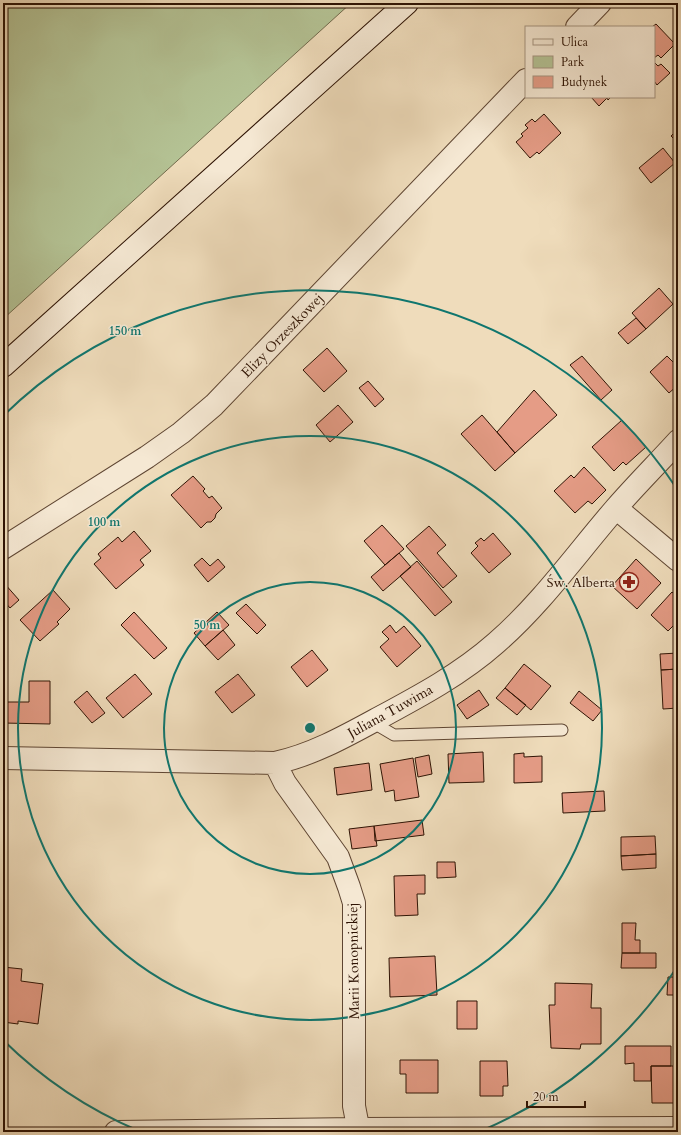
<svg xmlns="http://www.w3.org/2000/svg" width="681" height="1135" font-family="Cardo,serif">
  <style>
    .green { fill: #b4c294; stroke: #716a4c }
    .building { fill: #e59c86; stroke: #2e1304 }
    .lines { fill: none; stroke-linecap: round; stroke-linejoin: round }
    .lane-casing { stroke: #5e4532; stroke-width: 13 }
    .street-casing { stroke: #5e4532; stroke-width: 24 }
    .secondary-casing { stroke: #2e1304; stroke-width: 24 }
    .lane { stroke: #f5e8d3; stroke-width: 11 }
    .street { stroke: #f5e8d3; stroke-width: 22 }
    .secondary { stroke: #f5e8d3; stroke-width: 22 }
    .ring { fill: none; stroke: #0f766e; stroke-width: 2 }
    .labels { text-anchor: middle; stroke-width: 3; stroke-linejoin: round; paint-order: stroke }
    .street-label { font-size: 14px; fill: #2e1304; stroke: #f5e8d3 }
    .poi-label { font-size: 14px; fill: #2e1304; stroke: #f5e8d3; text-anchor: end }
    .centre { fill: #0f766e; stroke: #f5e8d3; stroke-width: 2 }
    .ring-label { font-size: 12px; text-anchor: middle; font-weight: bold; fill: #0f766e; stroke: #f5e8d3; stroke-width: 3; stroke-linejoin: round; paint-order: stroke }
  </style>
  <rect width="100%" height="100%" fill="#efdcbb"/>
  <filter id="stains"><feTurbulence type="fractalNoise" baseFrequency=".005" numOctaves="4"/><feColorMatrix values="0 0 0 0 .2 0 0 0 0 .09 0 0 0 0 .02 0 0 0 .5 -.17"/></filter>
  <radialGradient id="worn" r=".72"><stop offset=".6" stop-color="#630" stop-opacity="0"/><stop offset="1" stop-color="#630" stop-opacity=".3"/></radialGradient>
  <path class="green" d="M3,3H351L3,319Z"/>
  <path class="building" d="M656,24L675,44L661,58L658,55L654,58V27H652Z
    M654,62L658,66L661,64L670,73L657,85L654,81Z
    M591,97H611L608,100L607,98L599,106Z
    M544,114L561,133L539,154L537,152L530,158L516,142L523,136L521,134L528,128L525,125L532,119L535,122Z
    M678,129V143L671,136Z
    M663,148L675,163L651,183L639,168Z
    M659,288L673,304L646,329L632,313Z
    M636,318L646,329L628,344L618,333Z
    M327,348L347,371L324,392L303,370Z
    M582,356L612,390L601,400L570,365Z
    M667,356L674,363L678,359V385L669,393L650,372Z
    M368,381L384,399L375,407L359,388Z
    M534,390L557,415L515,453L497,432Z
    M338,405L353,422L330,442L316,425Z
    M482,415L515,453L495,471L461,434Z
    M622,420L646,447L626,465L623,462L614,471L592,447Z
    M584,467L606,490L592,504L588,501L575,513L554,491L571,475L574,478Z
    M193,476L205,489L203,491L209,498L212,496L222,508L216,514L215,518L211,522H207L201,528L171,495Z
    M382,525L404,549L385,565L364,541Z
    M429,526L446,545L437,553L457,576L443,588L406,546Z
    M134,531L151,551L140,560L144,565L116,589L94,564L101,558L98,554L118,537L122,542Z
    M493,533L511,554L489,573L471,553L478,546L475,543L481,538L484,541Z
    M399,553L411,567L383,591L371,577Z
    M202,558L210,566L218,559L225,567L208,582L194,565Z
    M636,559L661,583L637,609L612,586Z
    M417,561L452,602L435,616L400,576Z
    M4,583L19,600L10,608L3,600V584Z
    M53,590L70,609L57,622L59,624L40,641L20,620Z
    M672,592L678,597V621L668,631L651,615Z
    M246,604L266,625L257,634L236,613Z
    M134,612L167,648L154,659L121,625Z
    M217,612L229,625L205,646L194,633Z
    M390,625L396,633L404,626L421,646L397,667L380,647L389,639L382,632Z
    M223,630L235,645L218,660L205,646Z
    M312,650L328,670L307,687L291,667Z
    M678,653V669L661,670L660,654Z
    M524,664L551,686L531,710L505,688Z
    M678,669V708L663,709L661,670Z
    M135,674L152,694L123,718L106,698Z
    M238,674L255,695L232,713L215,692Z
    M29,681H50V724L3,723V702H29Z
    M505,688L526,705L517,715L496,698Z
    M479,690L489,705L467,719L457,705Z
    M87,691L105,713L92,723L74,702Z
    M579,691L602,710L593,721L570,703Z
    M483,752L484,782L449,783L448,754Z
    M524,753V757L542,756V782L514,783V754Z
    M429,755L432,774L418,777L415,758Z
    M413,758L419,797L395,801L394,790L385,792L380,764Z
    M369,763L372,790L337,795L334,768Z
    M604,791L605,811L563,813L562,793Z
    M422,820L424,835L375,841L374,826Z
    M374,826L377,846L352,849L349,829Z
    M655,836L656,854L621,856V837Z
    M656,854V868L622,870L621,856Z
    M437,862H455L456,877L437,878Z
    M425,875V894H417L418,915L395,916L394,876Z
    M622,923H636L635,940H640V953H622Z
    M622,953H656V968H621Z
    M435,956L437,995L390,997L389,958Z
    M3,967L22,969L21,981L43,984L38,1024L18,1021V1024L3,1022Z
    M668,977H678V995H667Z
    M555,983L592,984L591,1008H601V1044H581L580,1049L551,1048L549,1005H555Z
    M457,1001H477V1029H457Z
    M625,1046H671V1066H651V1081H634V1063L625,1064Z
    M400,1060H438V1093H406V1074H400Z
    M480,1061H507L508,1086H503V1096H480Z
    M651,1066H678V1103H652Z"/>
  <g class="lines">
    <g class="lane-casing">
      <path id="lane" d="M372,722L394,735L562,730"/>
    </g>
    <g class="street-casing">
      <path id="street" d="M577,27L600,3
        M616,508L678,560
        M3,548L147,457L181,433L214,405L526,80
        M3,758L275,763C312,755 346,736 379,718C420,696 461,674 496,643C542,603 577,553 616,508C636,485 658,463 678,441
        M275,763L285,783L338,857L349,887L354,903V1106L359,1132
        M116,1132L358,1129L678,1128"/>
    </g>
    <g class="secondary-casing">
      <path id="secondary" d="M3,366L407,3"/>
    </g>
    <use href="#lane" class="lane"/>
    <use href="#street" class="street"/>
    <use href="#secondary" class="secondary"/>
  </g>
  <g class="ring">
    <circle cx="310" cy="728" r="146"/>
    <circle cx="310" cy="728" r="292"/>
    <path d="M677 967A438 438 0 0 1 481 1131M139 1131A438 438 0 0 1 3 1040M3 416A438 438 0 0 1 677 489"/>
  </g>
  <defs>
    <g id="pharmacy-ring" transform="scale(1)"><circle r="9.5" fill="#f5e8d3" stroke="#8f2418" stroke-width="1.5"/><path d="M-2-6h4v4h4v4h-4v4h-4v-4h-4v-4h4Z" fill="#8f2418"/></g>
  </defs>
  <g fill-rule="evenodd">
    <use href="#pharmacy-ring" x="629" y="582"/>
  </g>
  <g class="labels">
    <g class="street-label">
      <text transform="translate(282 335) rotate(-46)" y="5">Elizy Orzeszkowej</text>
      <text transform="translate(390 711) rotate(-29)" y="5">Juliana Tuwima</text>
      <text transform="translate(353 961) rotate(-91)" y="5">Marii Konopnickiej</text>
    </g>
    <g class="poi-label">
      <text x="615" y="587">Św. Alberta</text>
    </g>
  </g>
  <circle cx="310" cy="728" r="6" class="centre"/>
  <g class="ring-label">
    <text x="125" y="335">150 m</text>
    <text x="104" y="526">100 m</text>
    <text x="207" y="629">50 m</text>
  </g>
  <rect width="681" height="1135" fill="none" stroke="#efdcbb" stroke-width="16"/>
  <rect x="4" y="4" width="673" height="1127" fill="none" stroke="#2e1304" stroke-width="2"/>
  <rect x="8" y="8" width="665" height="1119" fill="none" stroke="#2e1304"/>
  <rect x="525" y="26" width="130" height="72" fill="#f5e8d3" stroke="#a59380"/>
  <rect x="533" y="39" width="20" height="6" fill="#f5e8d3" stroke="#a59380"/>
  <text x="561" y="46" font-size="12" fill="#2e1304">Ulica</text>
  <rect x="533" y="56" width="20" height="12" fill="#b4c294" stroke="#a59380"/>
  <text x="561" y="66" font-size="12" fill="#2e1304">Park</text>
  <rect x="533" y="76" width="20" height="12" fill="#e59c86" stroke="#a59380"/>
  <text x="561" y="86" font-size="12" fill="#2e1304">Budynek</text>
  <path d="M527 1101v6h58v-6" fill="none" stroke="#2e1304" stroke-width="2"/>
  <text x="533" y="1101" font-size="12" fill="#2e1304" stroke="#f5e8d3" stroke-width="3" paint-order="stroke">20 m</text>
  <rect width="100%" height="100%" filter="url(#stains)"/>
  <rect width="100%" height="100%" fill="url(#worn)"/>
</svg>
